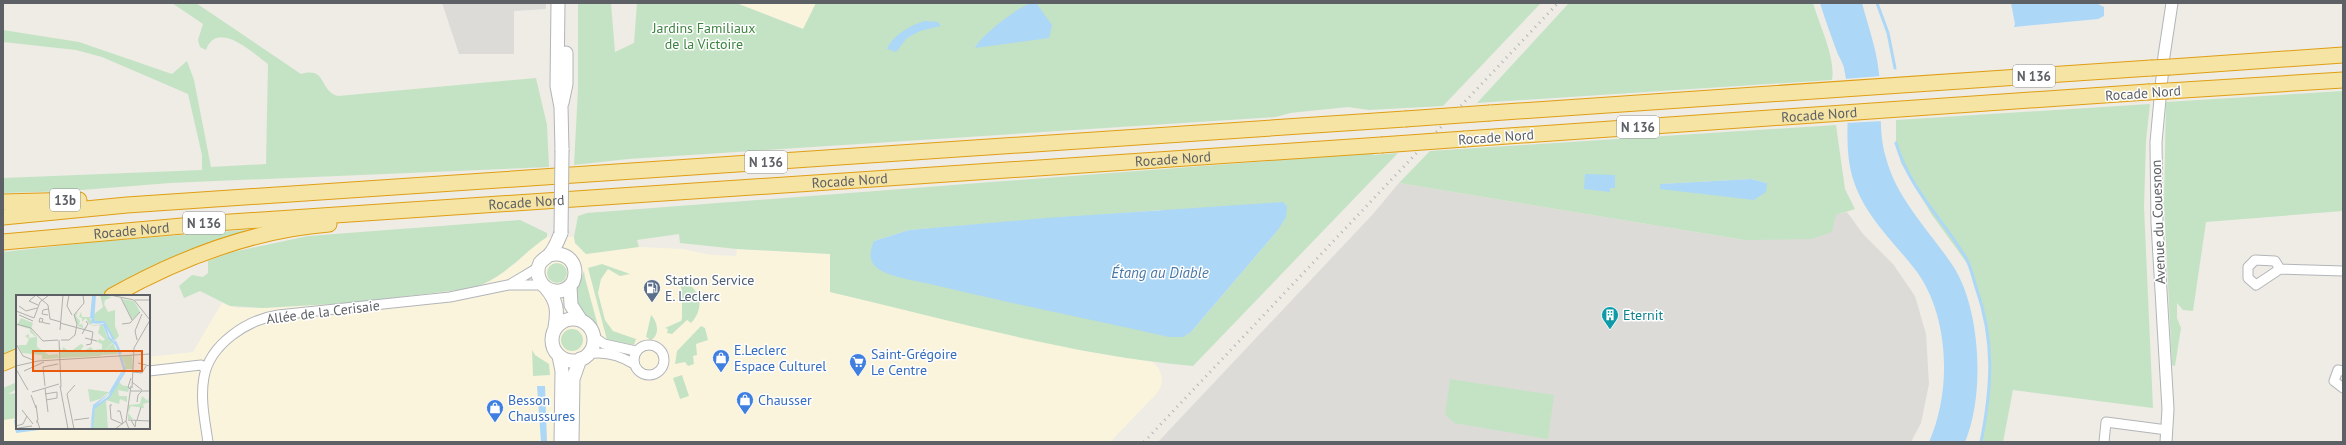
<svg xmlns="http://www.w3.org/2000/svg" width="2346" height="445" font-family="'PT Sans',sans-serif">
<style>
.commercial{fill:#fbf4dd}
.industrial{fill:#dddbd7}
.green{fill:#c4e3c4;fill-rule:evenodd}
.water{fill:#acd7f7}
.pier{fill:#eeece5}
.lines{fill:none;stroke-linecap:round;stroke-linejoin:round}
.stream{stroke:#acd7f7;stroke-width:3}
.minor-casing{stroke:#b2b5b9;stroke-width:11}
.tertiary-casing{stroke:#b2b5b9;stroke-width:13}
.secondary-casing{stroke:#b2b4b9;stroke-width:15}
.trunk-casing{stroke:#df9e14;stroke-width:17}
.minor{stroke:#fff;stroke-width:9}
.tertiary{stroke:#fff;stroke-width:11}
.secondary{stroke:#fff;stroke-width:13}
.trunk{stroke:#f6e4a4;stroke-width:15}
.rail{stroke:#b3b4b4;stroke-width:3;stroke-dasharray:1 5;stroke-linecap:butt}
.secondary-bridge-casing{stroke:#b2b4b9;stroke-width:15;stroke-linecap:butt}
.trunk-bridge-casing{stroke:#df9e14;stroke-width:17;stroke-linecap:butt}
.secondary-bridge{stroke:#fff;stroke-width:13}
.trunk-bridge{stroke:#f6e4a4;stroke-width:15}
.labels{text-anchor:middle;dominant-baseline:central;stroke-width:3;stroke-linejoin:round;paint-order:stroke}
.shield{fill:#fff;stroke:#8e9092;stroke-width:1}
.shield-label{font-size:13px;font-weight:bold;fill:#5d6064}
.park-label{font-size:14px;fill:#3d8340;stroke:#fff}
.street-label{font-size:14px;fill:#5d6064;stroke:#fff}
.service-label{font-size:14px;fill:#4e5e75;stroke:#fff;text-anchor:start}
.culture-label{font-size:14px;fill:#0d838f;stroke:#fff;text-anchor:start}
.shop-label{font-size:14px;fill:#366cbe;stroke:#fff;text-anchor:start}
.water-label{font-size:15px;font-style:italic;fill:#4a78a8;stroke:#fff}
.inset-river{fill:none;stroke:#acd7f7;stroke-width:2}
.inset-road{fill:none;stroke:#b0b0ad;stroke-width:1}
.view{fill:#e8590c;fill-opacity:0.15;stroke:#e8590c;stroke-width:2}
.inset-edge{fill:none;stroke:#5d6064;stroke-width:2}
</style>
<rect width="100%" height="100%" fill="#eeece5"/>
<path class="commercial" d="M736,3H816L804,29Z
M547,237H574L575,243L586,254L639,247L682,249L712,255L736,256L737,249L830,254V292L1076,349L1153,362L1159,369L1162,378L1161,386L1157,393L1110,442H3V420L17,418V428H149V357L193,352L222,303L237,308H263L349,303L515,264L530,249Z"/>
<path class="industrial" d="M442,3H546V9L514,11V54H459Z
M1399,183L1744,240L1847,212L1863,234L1893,264L1915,296L1926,334L1929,384L1921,423L1911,442H1158L1373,214Z"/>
<path class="green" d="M172,3H196L301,74C327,66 319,91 338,96L536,78L547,125L549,167L170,183L69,191L3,193V178L202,170V155L188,94L102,57L76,50L3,42V30L79,42L172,74L187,61L194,80L211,167L266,164L268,64C253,53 217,19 206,50L200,47L198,40L203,24Z
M578,3H611L615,52L634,43L637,3H736L803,29L816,3H1541L1443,106L1369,110L1348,107L1290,113L1276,117L628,159L574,165L578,89Z
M1569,3H1813C1819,24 1836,58 1832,80L1477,103Z
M2343,91V211L2206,222L2193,311L2183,310L2177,303V318L2181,328L2175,366L2172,365L2164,203L2166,102Z
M2150,104L2146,141L2144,207L2153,408L2013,390L2003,442H1982L1988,405L1991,365L1986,320L1969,266L1932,215L1901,163L1896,143V120Z
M1836,125L1845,189L1855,209L1836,215L1832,232L1812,239L1744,240L1399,183L1430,151ZM1751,179L1767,183L1660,189L1661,184Z
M1373,153V155L1398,153L1193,366C1070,355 950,320 830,292V254L737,249L680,243L679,234L637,240L639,247L586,254L575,243L574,237L578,216L587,213ZM1161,210L1278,230L1191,332L1028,305L890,274L874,241L909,230Z
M520,220L547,233V237C519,256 501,282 467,289L349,303L263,308L230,306L200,291L184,298L179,286L192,275L203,277L208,273V261L228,253L308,236Z
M245,230L247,234L125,283L103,296H17V349L3,355V252L94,242Z
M547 273a10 10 0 1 1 20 0a10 10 0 1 1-20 0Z
M602,264L630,274L620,276L608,269L601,279L598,293L605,320L613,331L636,339L634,345L607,340L588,268Z
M584,271L585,278L601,337L592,322L582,314L574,295Z
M678,279C699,285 707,306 691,323L687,320L672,334L667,333L668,329L665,328L681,321L682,318V291Z
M651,315C658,322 660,335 651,340L646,337Z
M701,326L705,328L708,340L696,344L697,355L693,356L694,364L688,366L685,362L675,364L677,351Z
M561 340a11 11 0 1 1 22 0a11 11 0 1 1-22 0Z
M532,350L535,355L549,364L550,375L533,376Z
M682,375L689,396L680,399L673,378Z
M1450,379L1554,395L1548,439L1454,423L1445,414Z
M17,382V389L8,394L17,393V418L3,420V388Z"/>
<path class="water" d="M1820,3H1862C1868,26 1877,50 1879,74C1882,101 1878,132 1886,158C1897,200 1930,231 1953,266C1981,309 1985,395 1965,442H1929C1952,391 1950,314 1914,268C1892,240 1866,217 1854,182C1841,144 1853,107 1844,68C1843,63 1839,57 1837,52C1831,36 1825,19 1820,3Z
M2011,3H2096L2104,7V16L2098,19L2014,27L2015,24Z
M1029,4H1037L1052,25L1049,38L975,48C979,37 1018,7 1029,4Z
M925,21L938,22L941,26L920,31L907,38L896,52L887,49C893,35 911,25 925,21Z
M1585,174L1615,175V188H1610V192L1584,189Z
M1751,179L1767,183L1766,192L1754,200L1660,189V184Z
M1283,202L1287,206L1286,217L1278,230L1191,332L1183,337H1169C1091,319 1012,304 934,285C919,281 886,277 876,267C868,260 870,249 874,241L909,230L1046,218Z
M537,386H545L547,442H541Z
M14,420H17V428L39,430L16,433Z"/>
<path class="pier" d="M1881,76L1884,121L1845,123L1844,79Z"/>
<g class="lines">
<path class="stream" d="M1877,3L1888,33L1895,68
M1896,143C1910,190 1942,218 1966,258C1971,267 1973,278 1976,287C1995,341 1992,387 1981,442"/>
<defs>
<path id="minor" d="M2255,260L2275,261L2280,269L2256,285L2248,278V267Z
M2280,269L2343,271
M509,285L539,267
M594,337L604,344L636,351
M634 360a15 15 0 1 1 30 0a15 15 0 1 1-30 0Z
M588,354C604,351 621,356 634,364
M149,371L201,365L206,369
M2343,371L2338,370L2334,381L2343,388
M208,442C205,421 200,399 204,377C210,344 247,320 278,315L450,297L508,285H542
M2104,442L2106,422L2167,430"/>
<path id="tertiary" d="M2166,442L2168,409L2157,223L2156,142L2164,56L2172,3"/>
<path id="secondary" d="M558,3L557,86L561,107L562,150
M562,103L566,84V53
M549,255C567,250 580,264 573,282C569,288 563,292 555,291C542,290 534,275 540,263C543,259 546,258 549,255C555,249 558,240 561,233
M570,286L571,305L580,319
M546,288C557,301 558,310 555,327
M552 340a21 21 0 1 1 42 0a21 21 0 1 1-42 0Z
M559,356L562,371L561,442
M572,442L573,379L580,359"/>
<g id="trunk">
<path d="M2171,67L2343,55"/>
<path d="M2168,91L2343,80"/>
<path d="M1490,113L2151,68"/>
<path id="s1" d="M1465,139L2148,92"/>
<path d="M3,202L79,200"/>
<path d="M3,217L127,205L1405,119"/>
<path id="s2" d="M3,242L216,223L1381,145"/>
<path d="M112,296C178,259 252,230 329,224"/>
<path d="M3,363L17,357"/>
</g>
</defs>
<use href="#minor" class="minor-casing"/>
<use href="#tertiary" class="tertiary-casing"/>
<use href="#secondary" class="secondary-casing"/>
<use href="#trunk" class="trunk-casing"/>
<use href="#minor" class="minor"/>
<use href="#tertiary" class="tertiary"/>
<use href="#secondary" class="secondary"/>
<use href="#trunk" class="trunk"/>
<path class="rail" d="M1144,442L1558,3"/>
<defs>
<path id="secondary-bridge" d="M561,233L562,150"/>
<path id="trunk-bridge" d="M2151,68L2171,67
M2148,92L2168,91
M1405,119L1490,113
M1381,145L1465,139"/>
</defs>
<use href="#secondary-bridge" class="secondary-bridge-casing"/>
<use href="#trunk-bridge" class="trunk-bridge-casing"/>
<use href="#secondary-bridge" class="secondary-bridge"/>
<use href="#trunk-bridge" class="trunk-bridge"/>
</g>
<defs>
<symbol id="fuel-pin" viewBox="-11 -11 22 30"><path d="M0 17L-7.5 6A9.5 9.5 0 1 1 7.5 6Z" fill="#5c6f8a" stroke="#fff"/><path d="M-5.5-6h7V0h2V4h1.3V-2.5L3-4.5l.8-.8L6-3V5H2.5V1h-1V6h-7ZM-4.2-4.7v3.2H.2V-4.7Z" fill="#fff"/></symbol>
<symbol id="building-pin" viewBox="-11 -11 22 30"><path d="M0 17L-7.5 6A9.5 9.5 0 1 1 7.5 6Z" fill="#0f9aa8" stroke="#fff"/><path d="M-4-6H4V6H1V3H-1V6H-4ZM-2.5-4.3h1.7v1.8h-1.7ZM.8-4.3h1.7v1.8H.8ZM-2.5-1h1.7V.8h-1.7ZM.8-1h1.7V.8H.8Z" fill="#fff"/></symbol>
<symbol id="shop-pin" viewBox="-11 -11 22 30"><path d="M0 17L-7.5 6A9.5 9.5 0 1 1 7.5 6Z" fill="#3f7fe0" stroke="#fff"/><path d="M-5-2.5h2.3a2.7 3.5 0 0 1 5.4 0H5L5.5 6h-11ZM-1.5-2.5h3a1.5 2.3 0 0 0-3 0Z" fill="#fff"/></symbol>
<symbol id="supermarket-pin" viewBox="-11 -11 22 30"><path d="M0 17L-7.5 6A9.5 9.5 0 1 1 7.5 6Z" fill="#3f7fe0" stroke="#fff"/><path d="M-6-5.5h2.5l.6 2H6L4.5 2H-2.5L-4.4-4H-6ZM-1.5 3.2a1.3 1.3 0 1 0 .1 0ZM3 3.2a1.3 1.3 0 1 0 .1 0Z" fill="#fff"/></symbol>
</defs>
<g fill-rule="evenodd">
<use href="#fuel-pin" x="642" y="278" width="20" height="27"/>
<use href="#building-pin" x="1600" y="305" width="20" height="27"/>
<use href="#shop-pin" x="711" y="348" width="20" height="27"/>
<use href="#supermarket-pin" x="848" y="352" width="20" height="27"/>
<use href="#shop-pin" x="735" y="390" width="20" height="27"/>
<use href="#shop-pin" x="485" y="398" width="20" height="27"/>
</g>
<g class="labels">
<g class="shield">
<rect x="2013" y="65" width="42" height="22" rx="3"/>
<rect x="1617" y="116" width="42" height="22" rx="3"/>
<rect x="745" y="151" width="42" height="22" rx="3"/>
<rect x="50" y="189" width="30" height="22" rx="3"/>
<rect x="183" y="212" width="42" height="22" rx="3"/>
</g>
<g class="shield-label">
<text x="2034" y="76">N 136</text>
<text x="1638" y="127">N 136</text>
<text x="766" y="162">N 136</text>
<text x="65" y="200">13b</text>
<text x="204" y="223">N 136</text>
</g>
<g class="park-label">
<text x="704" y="28">Jardins Familiaux<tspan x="704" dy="16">de la Victoire</tspan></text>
</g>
<g class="street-label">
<text transform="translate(2143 93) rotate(-4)">Rocade Nord</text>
<text stroke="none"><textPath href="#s1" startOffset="355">Rocade Nord</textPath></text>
<text transform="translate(1496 137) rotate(-4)">Rocade Nord</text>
<text stroke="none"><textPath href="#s2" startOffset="1173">Rocade Nord</textPath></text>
<text stroke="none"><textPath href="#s2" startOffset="849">Rocade Nord</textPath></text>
<text stroke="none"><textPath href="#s2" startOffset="525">Rocade Nord</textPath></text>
<text transform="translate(2158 222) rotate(-92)">Avenue du Couesnon</text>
<text stroke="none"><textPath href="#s2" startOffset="129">Rocade Nord</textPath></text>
<text transform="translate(323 312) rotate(-7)">Allée de la Cerisaie</text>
</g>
<g class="service-label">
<text x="665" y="280">Station Service<tspan x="665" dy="16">E. Leclerc</tspan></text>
</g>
<g class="culture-label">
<text x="1623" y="315">Eternit</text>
</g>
<g class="shop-label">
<text x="734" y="350">E.Leclerc<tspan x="734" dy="16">Espace Culturel</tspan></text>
<text x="871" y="354">Saint-Grégoire<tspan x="871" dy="16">Le Centre</tspan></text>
<text x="508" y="400">Besson<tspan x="508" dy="16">Chaussures</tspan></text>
<text x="758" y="400">Chausser</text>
</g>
<g class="water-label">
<text x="1160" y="272">Étang au Diable</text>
</g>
</g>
<g transform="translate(16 295)">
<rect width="134" height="134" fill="#eeece5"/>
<path d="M84,0L96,2L89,5L88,9L92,17L99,15V31L103,41L98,46L88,28L77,27V20L87,12ZM106,4L118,6L122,13L124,17L116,25ZM62,17L60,21L64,26L63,30L66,29V23L63,22L65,17L66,22H74L76,30H87L91,42L97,47L84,61L44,63V52L46,58L47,52L54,57L65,49L68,51L65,54L67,56L75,52L77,55L86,54V49L81,47L83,44L87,46L89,44L82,38L84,30L78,31L73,29L70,23L66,27L67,33L71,32L69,34L62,31L58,20ZM5,23L17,28L15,34L21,42V52L33,60L42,59L43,63L17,65L26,64V60L6,58L2,50H10L13,44L9,41L13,39V43L20,42L14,37V34L1,30ZM97,48L102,59L85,60ZM116,60L117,74H110L106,81L109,70L105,61ZM102,86L106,90L114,92L112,97L102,95L103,101H111V107L104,104L103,109L90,105L92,134H76L79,111L92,102ZM72,94L92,97H93L84,104L74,107ZM134,98V107L127,109L128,113L115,111L112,118L117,124H112V110L124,109L126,101L132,106Z" fill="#c4e3c4"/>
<path d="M75,0H79L77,28L89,29L93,41L101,50L109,73L96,96L78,112L74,134L77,110L92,99L107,74L100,51L92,43L87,30L75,28L78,1Z" fill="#acd7f7"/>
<path class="inset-river" d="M79,0L77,27H88L98,45M75,23L77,1M99,46L105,59M76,134L78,113L93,102L109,76L105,63"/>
<path class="inset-road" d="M20,0L32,10L34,24L45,27M20,0L13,6L22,10M53,0L51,11L56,20M94,0L118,5L134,25M105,3L116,25M119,5H134M3,11L10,16L21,13M0,16L18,23M3,20L17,26M32,20L26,19L27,15L32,14M58,20L68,8L67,0M18,23L24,7L33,0M26,27L27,24L24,23L23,27H26L29,28L34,29M44,28L77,37L75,49L70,50M0,29L15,33L27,46L42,45M106,29L114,28L124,17M44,35L47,0M66,39L72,29L70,26M69,43L81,46M43,45L45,92M45,45H53L59,40L61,29L58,20M121,45L119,36L126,19M0,49L7,61L17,65M122,68L134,71M0,71L22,66L134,59M0,74L12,95M8,76L28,67M117,77L126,78L130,71M116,87L126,95M29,91L27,72L42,69M44,91L52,134M29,93L32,117M116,93L118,53L134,25M114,94L112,92L115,83M115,96H134M16,97L43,89M29,99L41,97V103L30,105M15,100L20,113M121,107L122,100L126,96M20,110L22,125M96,110H94L95,124L107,129M6,115L17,129M101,116H104L107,128M58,125L73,123M112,125L134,126M115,125L119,132L120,125M121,125L125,112M21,128V125L24,134M0,131L7,129L11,121M2,133L16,131M58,134L51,99L59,90M99,134L110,126M113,134L110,126L115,91"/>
<path class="view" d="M17,56H126V76H17Z"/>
<rect width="134" height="134" class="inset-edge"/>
</g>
<rect width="2346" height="445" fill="none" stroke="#5d6064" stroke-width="8"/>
</svg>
